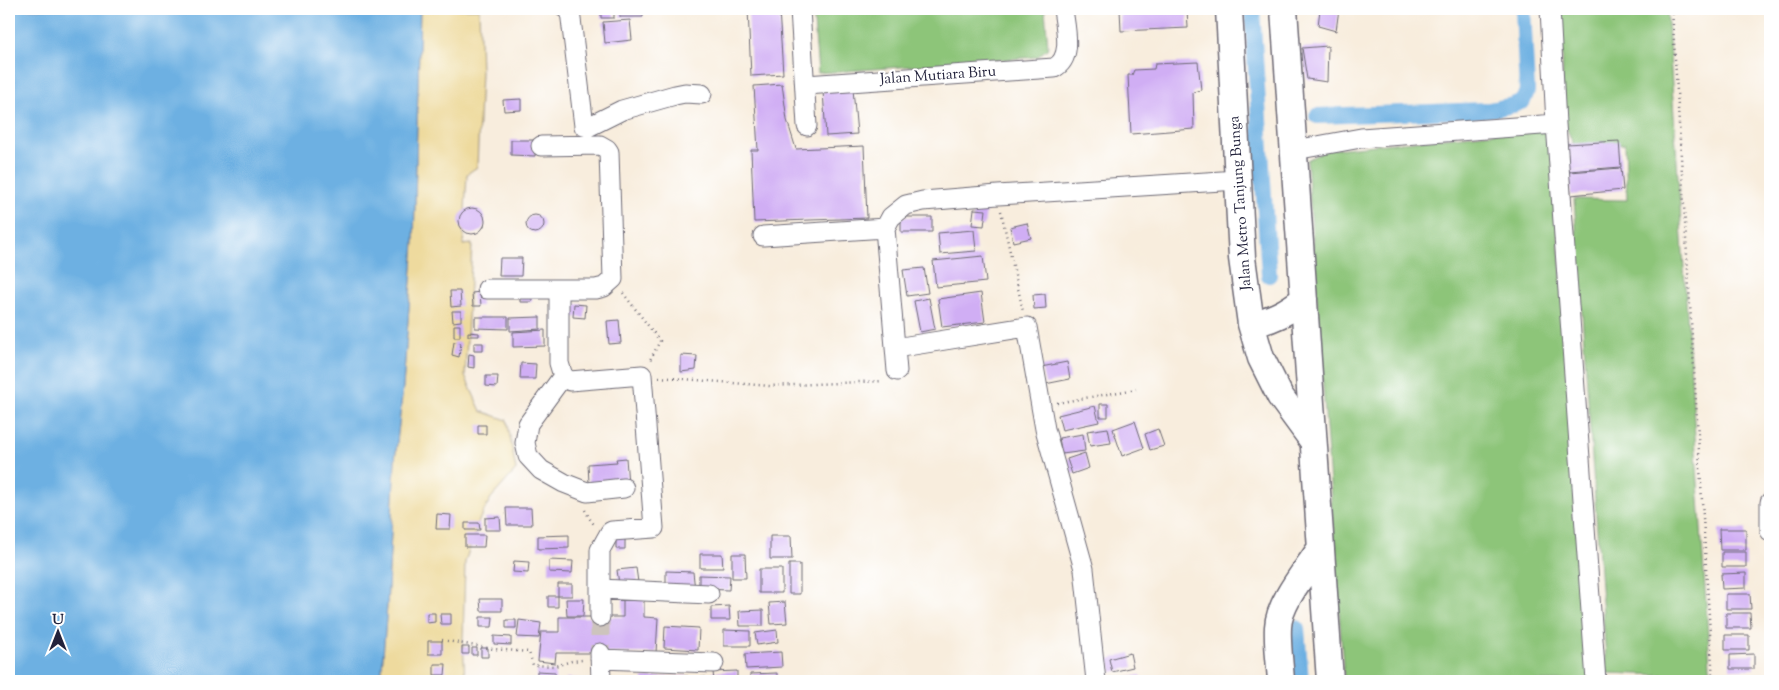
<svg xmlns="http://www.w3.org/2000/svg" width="1779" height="690" font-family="'Sorts Mill Goudy',serif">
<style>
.green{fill:#8dc579;stroke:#58745a}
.sand{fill:#eeda9e;stroke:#887e6c}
.water{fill:#6db0e2;stroke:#48698e}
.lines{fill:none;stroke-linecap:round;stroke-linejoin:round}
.canal{stroke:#6db0e2;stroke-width:16}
.building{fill:#d0aef4}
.minor-tunnel{stroke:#cdc4bd;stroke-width:19;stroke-dasharray:19 9;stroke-linecap:butt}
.minor-casing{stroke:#6d6974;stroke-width:21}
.secondary-casing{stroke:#6d6974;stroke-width:29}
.path{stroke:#6d6974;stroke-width:2.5;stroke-dasharray:1 4;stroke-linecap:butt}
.minor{stroke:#fff;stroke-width:19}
.secondary{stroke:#fff;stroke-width:26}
.labels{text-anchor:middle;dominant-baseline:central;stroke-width:4;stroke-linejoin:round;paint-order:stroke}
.street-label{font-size:15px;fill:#22223b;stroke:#fff}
</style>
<rect width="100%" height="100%" fill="#fff"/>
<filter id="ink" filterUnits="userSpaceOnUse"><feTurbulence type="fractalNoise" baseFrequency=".02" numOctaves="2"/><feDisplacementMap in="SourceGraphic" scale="10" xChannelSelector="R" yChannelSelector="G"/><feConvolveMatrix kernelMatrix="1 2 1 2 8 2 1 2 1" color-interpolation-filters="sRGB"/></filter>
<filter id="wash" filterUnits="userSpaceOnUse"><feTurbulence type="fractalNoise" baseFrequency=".0096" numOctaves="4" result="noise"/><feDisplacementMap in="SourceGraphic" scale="20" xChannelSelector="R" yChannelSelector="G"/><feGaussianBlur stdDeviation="1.12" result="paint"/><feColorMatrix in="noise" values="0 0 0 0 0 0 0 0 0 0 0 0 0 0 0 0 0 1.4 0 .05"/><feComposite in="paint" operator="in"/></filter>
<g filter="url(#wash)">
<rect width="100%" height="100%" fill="#f8eddd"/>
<path class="green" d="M813,9H1045L1048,48L1037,57L818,73Z
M1562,9H1667L1711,681H1663V675L1607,673L1574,199L1627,200L1625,144L1575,148L1563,120Z
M1550,127L1591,681H1344L1307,160L1326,150Z"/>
<path class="sand" d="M420,9H479L481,72L477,167L467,174L463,245L472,244L465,376L481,411L507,420L516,470L491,498L480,518L465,562L463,640L465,681H381L387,606L395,461L403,387L414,242Z"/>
<path class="water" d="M9,9H420L414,242L403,387L395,461L387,606L381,681H9Z"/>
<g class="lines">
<path class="canal" d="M1252,9L1269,275
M1317,116L1489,110L1513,105L1523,101L1527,91L1523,9
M1297,628L1301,681"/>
</g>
<g id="blocks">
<path class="building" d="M601,9H614V18H601Z
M620,9H643V17H620Z
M748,9H779L783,74L751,76Z
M1120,9H1187L1188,28L1121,31Z
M1320,9H1339L1336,31L1318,26Z
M630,20L632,40L605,43L603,22Z
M1328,46L1327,82L1307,79L1302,48Z
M1198,62L1201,90L1193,92L1194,129L1131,134L1128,75H1132L1134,70L1154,69L1155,64Z
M782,84L787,120L796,149L864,146L867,218L754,222L751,150H758L754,86Z
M853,89L857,134L826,136L823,91Z
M521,99V110L504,111L503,100Z
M511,140H536L535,156L511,155Z
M1619,141L1621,167L1569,171L1567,144Z
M1621,168L1623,190L1571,195L1569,172Z
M459 221a13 13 0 1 1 26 0a13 13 0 1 1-26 0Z
M974,209L986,210L984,226L972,225Z
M526 224a9 9 0 1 1 18 0a9 9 0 1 1-18 0Z
M901,217H932V232H901Z
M1027,223L1031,238L1013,242L1010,227Z
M974,230L976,251L940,254L938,233Z
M983,256L986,282L936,287L933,261Z
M500,258H522L521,276H499Z
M924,268L928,293L907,296L903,270Z
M520,290H532V302H520Z
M450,291H460L461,306L451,307Z
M480,292L481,306H473L472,293Z
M981,293L985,322L942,327L938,299Z
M1045,294L1046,308L1034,309L1033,295Z
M929,298L935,329L920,332L914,301Z
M574,304L586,305L585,318L573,317Z
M452,311H461V321L453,322Z
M475,317H508V329L475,328Z
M540,317V329L510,331V318Z
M619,320L621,343L609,344L607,321Z
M454,325H460V337H454Z
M545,330V346L513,347V332Z
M468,332L479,333V336H468Z
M454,342L461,343L459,357L452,355Z
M474,343H483V351H474Z
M469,354L474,355V368L468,367Z
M681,355L697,356L696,370L681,372Z
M1067,362L1070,379L1045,384L1041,367Z
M521,363L536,364L535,379H520Z
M486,376H498L497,387L486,386Z
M1100,404H1108V417H1100Z
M1095,406L1099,422L1062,430L1058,415Z
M1135,421L1144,448L1122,456L1113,429Z
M478,425H486V434H478Z
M1108,428L1111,443L1090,446L1087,431Z
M1158,429L1164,446L1150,450L1145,434Z
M1083,434L1085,451L1062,454L1059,438Z
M1085,453L1089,468L1072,474L1067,459Z
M626,458L628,484L589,483L588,464L617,462L616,459Z
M506,508H531L532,525H507Z
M437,514L451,515L450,529H436Z
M500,517L501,530H485V518Z
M465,523H479L480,530H465Z
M1719,529H1746V550H1720Z
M465,535H485L484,547H465Z
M569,535V548L538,549V536Z
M616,535H625V549H616Z
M770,536H791L792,559H770Z
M1722,552H1746V567H1722Z
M700,554H722L723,568H700Z
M732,554H745L746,578H732Z
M549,560L573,561L572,573L549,572Z
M514,561L529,562L528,573L513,572Z
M789,564H800V594H789Z
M636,568L638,582L619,584L617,570Z
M759,569H782V593H759Z
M666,571L693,572L695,590L666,589Z
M1746,573V588L1722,589L1721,574Z
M699,575L730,576L729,590L699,589Z
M558,584H572V596H558Z
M1726,594H1750L1751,609H1726Z
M548,596H558V607H548Z
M623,596H644V617L658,618L656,653H556L555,663L538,661L541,632H559V617H623Z
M480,599H502V611H481Z
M566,599H584L583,616H567Z
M785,602L787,623L771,624L769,603Z
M729,606L730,620H711V607Z
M763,610V626H740L739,611Z
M427,613H435V622L427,623Z
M1726,613H1750L1751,628H1726Z
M440,614H451V624H441Z
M480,617H493L492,627H480Z
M506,620H516V628H506Z
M519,620L541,623L539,638L517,637Z
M665,626L699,628L698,650L664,648Z
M724,630L750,631V646H724Z
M777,630L778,642L757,645L755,633Z
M1725,635H1749V650H1725Z
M494,636L511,637V645L494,644Z
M428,641H442V654H428Z
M462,647H469V654H462Z
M472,648H477V655H472Z
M481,648H488V657H481Z
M781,652L782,667L746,669L745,654Z
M1130,653L1133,667L1112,672L1109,659Z
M1754,654V669H1730V655Z
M434,664H446L445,675H434Z
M537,671L555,672V681L537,680Z
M737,671V681H714L713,672Z
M777,673V681H750V674Z
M1141,675L1142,681H1110V680Z
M688,676V681H643V678Z
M706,677V681H692V678Z
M1754,677V681H1730V678Z
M566,678L582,679V681H566Z"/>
</g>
</g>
<g filter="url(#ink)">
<use href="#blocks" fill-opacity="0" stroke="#6d6974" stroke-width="1"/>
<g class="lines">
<path class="minor-tunnel" d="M600,617V653"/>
<defs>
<path id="minor" d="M566,9L570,11L584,126L588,127L622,110L675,95L685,93L702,94
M800,9L807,126
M806,85L1054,68C1074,58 1065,27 1063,9
M1556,124L1596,681
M1295,150L1361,138L1556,124L1550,9
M763,236L885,228
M487,289H596L604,287L613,279L609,152L607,149L600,145L541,146
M559,289V363L563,376L570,381L642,375L654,528L612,531L610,532L600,550V617
M895,348L1027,327L1045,429L1084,569L1096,681
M897,371L885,228L891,217L906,205L923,201L998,195L1238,180
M563,376L528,424L525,443L528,456L541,470L564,483L587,492L624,488
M1770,502V531
M600,589L709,594
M600,653L601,681
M600,659L714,663"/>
<path id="secondary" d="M1229,9L1242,258L1251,324L1261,358L1280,396L1313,441
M1284,9L1330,681
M1251,324C1273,320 1287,312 1304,299
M1281,681C1280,664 1277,645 1278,627C1279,602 1307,570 1320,549"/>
</defs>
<use href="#minor" class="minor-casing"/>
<use href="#secondary" class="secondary-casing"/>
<path class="path" d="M1672,9L1713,681
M1001,211L1023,311
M623,293L660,341L650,360
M659,377L770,386L883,381
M1057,403L1136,389
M585,510L590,519L595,526
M442,640L493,649L529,652L533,665L555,666L572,661L583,660"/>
<use href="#minor" class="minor"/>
<use href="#secondary" class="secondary"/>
</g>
</g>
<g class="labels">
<g class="street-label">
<text transform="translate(938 76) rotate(-4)">Jalan Mutiara Biru</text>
<text transform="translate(1241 203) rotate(-94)">Jalan Metro Tanjung Bunga</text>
</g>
</g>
<rect width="1779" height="690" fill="none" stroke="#fff" stroke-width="30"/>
<g transform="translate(58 632)" stroke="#ffffff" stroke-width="4" paint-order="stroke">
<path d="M0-4L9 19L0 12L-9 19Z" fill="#22223b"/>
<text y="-8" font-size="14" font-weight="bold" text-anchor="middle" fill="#22223b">U</text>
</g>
</svg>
